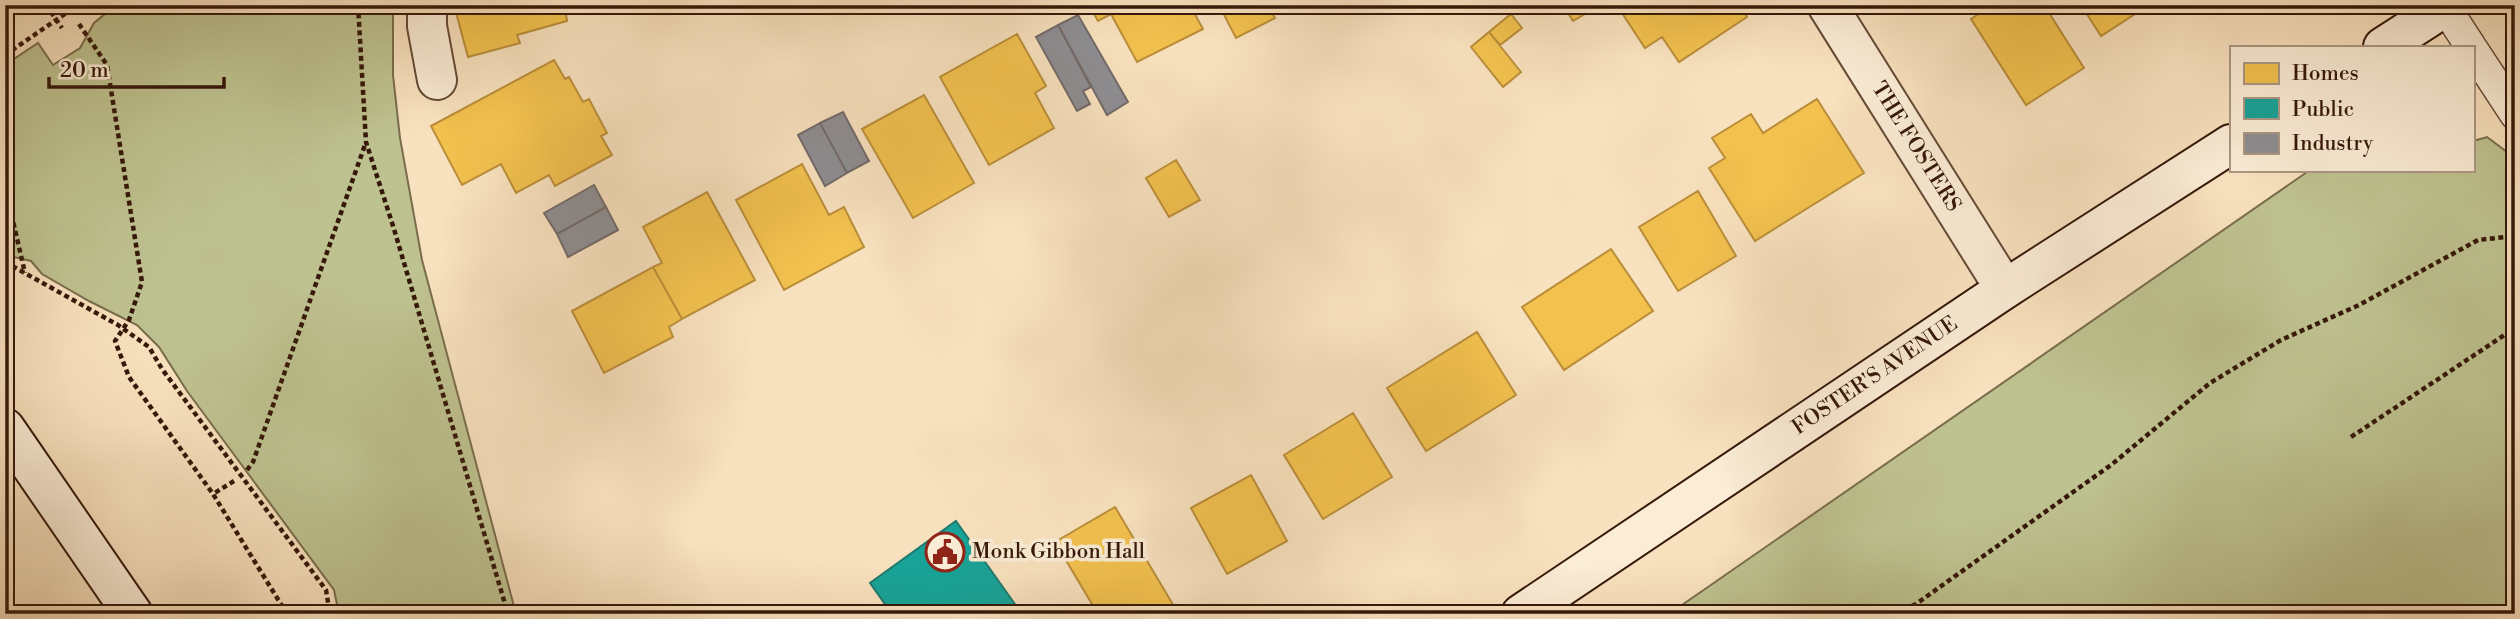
<svg xmlns="http://www.w3.org/2000/svg" width="2520" height="619" font-family="'Libre Bodoni',serif">
<style>
.green{fill:#bec290;stroke:#7a6d4c;stroke-width:2}
.homes{fill:#f2c14e;stroke:#ba8e39;stroke-width:2}
.public{fill:#17a398;stroke:#20796d;stroke-width:2}
.industry{fill:#8d8d92;stroke:#736a69;stroke-width:2}
.lines{fill:none;stroke-linecap:round;stroke-linejoin:round}
.lane-casing{stroke:#664a36;stroke-width:33}
.street-casing{stroke:#664a36;stroke-width:42}
.secondary-casing{stroke:#361809;stroke-width:42}
.path{stroke:#361809;stroke-width:4.5;stroke-dasharray:5 3.5;stroke-linecap:butt}
.lane{stroke:#faecd5;stroke-width:30}
.street{stroke:#faecd5;stroke-width:38}
.secondary{stroke:#faecd5;stroke-width:38}
.labels{text-anchor:middle;dominant-baseline:central;stroke-width:7;stroke-linejoin:round;paint-order:stroke}
.street-label{font-size:21px;fill:#361809;stroke:#faecd5}
.poi-label{font-size:21px;fill:#361809;stroke:#faecd5;text-anchor:start}
</style>
<rect width="100%" height="100%" fill="#f8e1be"/>
<filter id="stains"><feTurbulence type="fractalNoise" baseFrequency=".00286" numOctaves="4"/><feColorMatrix values="0 0 0 0 .2 0 0 0 0 .09 0 0 0 0 .02 0 0 0 .5 -.17"/></filter>
<radialGradient id="worn" r=".72"><stop offset=".6" stop-color="#630" stop-opacity="0"/><stop offset="1" stop-color="#630" stop-opacity=".3"/></radialGradient>
<path class="green" d="M116,5H393V75L400,138L422,260L516,614H339L334,590L187,391L159,347L137,325L89,301L42,274L31,261L5,255V65L38,43L53,65L80,48L94,23Z
M2487,137L2515,158V594L2510,614H1669L2310,170H2473V141Z"/>
<path class="homes" d="M454,5H585L586,9L566,14L567,21L517,35L520,43L468,57Z
M1089,5H1190L1203,29L1137,62L1111,14L1098,21Z
M1219,5H1268L1275,18L1236,38Z
M1563,5H1589L1592,10L1573,21Z
M1620,5H1740L1747,17L1679,62L1662,37L1645,48L1618,7Z
M1992,5H2044L2084,68L2026,105L1971,19Z
M2081,5H2149L2101,36Z
M1511,14L1522,28L1500,45L1489,32Z
M1489,32L1521,72L1503,87L1471,47Z
M1017,34L1046,86L1035,93L1054,128L989,165L940,77Z
M554,60L565,79L569,77L583,102L589,99L607,133L601,136L612,155L555,186L549,175L516,193L501,164L462,185L431,126Z
M924,95L974,183L913,218L862,129Z
M1817,99L1864,173L1755,241L1709,168L1725,158L1712,138L1751,114L1763,133Z
M1176,160L1200,200L1169,217L1146,178Z
M802,164L829,215L844,207L864,247L784,290L736,200Z
M1698,191L1736,256L1678,291L1639,227Z
M707,192L755,280L682,319L653,267L662,263L643,227Z
M1611,249L1653,311L1564,370L1522,307Z
M653,267L682,319L669,327L673,337L604,373L572,311Z
M1477,332L1516,395L1426,451L1387,388Z
M1353,413L1392,477L1323,519L1284,455Z
M1251,475L1287,541L1227,574L1191,508Z
M1115,507L1178,613V614H1098L1055,542Z"/>
<path class="public" d="M956,521L1022,614H892L870,583Z"/>
<path class="industry" d="M1078,15L1128,102L1107,115L1058,25Z
M1058,25L1091,87L1083,91L1090,104L1077,111L1036,37Z
M843,112L869,161L847,173L820,123Z
M820,123L847,173L825,186L798,135Z
M594,185L606,207L557,234L544,213Z
M606,207L618,230L568,257L557,234Z"/>
<g class="lines">
<defs>
<path id="lane" d="M2445,7L2471,47
M2473,50L2515,114"/>
<path id="street" d="M427,5V26L437,80
M1827,5L2005,289"/>
<path id="secondary" d="M2383,47L2448,5
M5,428L133,614
M1521,614L2005,289L2231,144"/>
</defs>
<use href="#lane" class="lane-casing"/>
<use href="#street" class="street-casing"/>
<use href="#secondary" class="secondary-casing"/>
<path class="path" d="M46,5L62,28
M358,5L366,142L394,229L508,614
M79,24L107,65L142,282L129,320L115,341L129,377L213,494
M5,55L78,5
M5,199L10,208L25,273
M5,262L118,325L149,347L162,369L326,590L330,614
M2351,437L2515,328
M247,470L253,462L366,142
M234,481L213,494L287,614
M1897,614L1916,604L2111,465L2210,383L2281,340L2359,305L2478,240L2515,236"/>
<use href="#lane" class="lane"/>
<use href="#street" class="street"/>
<use href="#secondary" class="secondary"/>
</g>
<defs>
<symbol id="civic-ring" viewBox="-11 -11 22 22"><circle r="9.5" fill="#faecd5" stroke="#8f2418" stroke-width="1.5"/><path d="M-.6-6.5H3V-4.5H.6V-3L4-1V1h2V6H-6V1h2V-1L-.6-3ZM-1.2 2.5V6h2.4V2.5Z" fill="#8f2418"/></symbol>
</defs>
<g fill-rule="evenodd">
<use href="#civic-ring" x="923" y="530" width="44" height="44"/>
</g>
<g class="labels">
<g class="street-label">
<text transform="translate(1916 147) rotate(58)">THE FOSTERS</text>
<text transform="translate(1875 376) rotate(-34)">FOSTER'S AVENUE</text>
</g>
<g class="poi-label">
<text x="972" y="552">Monk Gibbon Hall</text>
</g>
</g>
<rect width="2520" height="619" fill="none" stroke="#f8e1be" stroke-width="28"/>
<rect x="7" y="7" width="2506" height="605" fill="none" stroke="#361809" stroke-width="3.5"/>
<rect x="14" y="14" width="2492" height="591" fill="none" stroke="#361809" stroke-width="2"/>
<rect x="2230" y="46" width="245" height="126" fill="#faecd5" stroke="#ac9783" stroke-width="2"/>
<rect x="2244" y="63" width="35" height="21" fill="#f2c14e" stroke="#ac9783" stroke-width="2"/>
<text x="2292" y="80" font-size="21" fill="#361809">Homes</text>
<rect x="2244" y="98" width="35" height="21" fill="#17a398" stroke="#ac9783" stroke-width="2"/>
<text x="2292" y="116" font-size="21" fill="#361809">Public</text>
<rect x="2244" y="133" width="35" height="21" fill="#8d8d92" stroke="#ac9783" stroke-width="2"/>
<text x="2292" y="150" font-size="21" fill="#361809">Industry</text>
<path d="M49 77v10h175v-10" fill="none" stroke="#361809" stroke-width="3.5"/>
<text x="60" y="77" font-size="21" fill="#361809" stroke="#faecd5" stroke-width="5" paint-order="stroke">20 m</text>
<rect width="100%" height="100%" filter="url(#stains)"/>
<rect width="100%" height="100%" fill="url(#worn)"/>
</svg>
